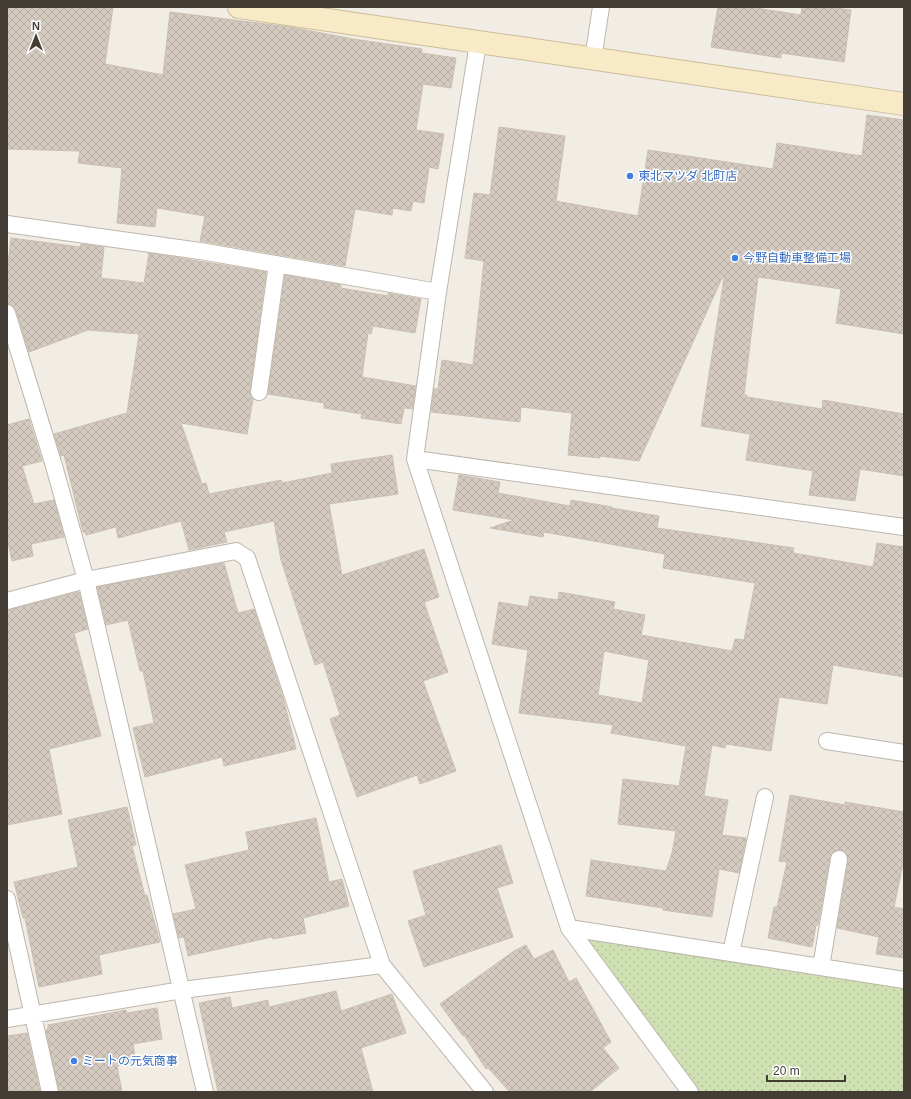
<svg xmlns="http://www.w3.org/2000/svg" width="911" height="1099" font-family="Helvetica,'Noto Sans JP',sans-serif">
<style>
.park{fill:url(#park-dots)}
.building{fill:url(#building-cross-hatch);stroke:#cbbfb0;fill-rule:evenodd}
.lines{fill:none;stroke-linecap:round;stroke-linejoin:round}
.lane-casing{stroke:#beb6ac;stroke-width:18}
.secondary-casing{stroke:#ccbc99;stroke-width:24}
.lane{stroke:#fff;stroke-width:16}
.secondary{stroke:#f9eac7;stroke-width:22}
.shop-dot{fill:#3f7fe0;stroke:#fff;stroke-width:1.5}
.labels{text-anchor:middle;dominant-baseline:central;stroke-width:3;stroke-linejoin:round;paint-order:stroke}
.shop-label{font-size:12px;fill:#366cbe;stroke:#fff;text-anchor:start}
</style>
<defs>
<pattern id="park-dots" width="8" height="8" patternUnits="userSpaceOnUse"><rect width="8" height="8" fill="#cfe1b2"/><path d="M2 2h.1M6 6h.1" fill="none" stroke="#b3c29a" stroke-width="1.8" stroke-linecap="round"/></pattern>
<pattern id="building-cross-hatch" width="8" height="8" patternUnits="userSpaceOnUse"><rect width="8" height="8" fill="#d4cabf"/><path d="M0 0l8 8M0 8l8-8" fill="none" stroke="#b7aea5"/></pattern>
</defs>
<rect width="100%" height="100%" fill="#f1ede5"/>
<path class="park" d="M569,928L904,980V1092H690Z"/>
<path class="building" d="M7,7H113L105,64L163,75L170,12L290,27L353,39L422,49L421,53L456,58L451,88L423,84L416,130L444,134L438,169L429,167L424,203L413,201L411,211L393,208L392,215L355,209L345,266L200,241L205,216L157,208L155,227L117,223L122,168L78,163L80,151L7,149Z
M718,7H750L801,15L802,7H828L851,10L844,62L781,53V58L711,47Z
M867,115L904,120V334L836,323L841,289L758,277L744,395H747V397L822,409L823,400L904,414V476L860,469L855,501L809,495L813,471L746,460L750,434L701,426L724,278H722L639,461L600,456V458L568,455L572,413L521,407L520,422L431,412L434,389H438L442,360L473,365L484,261L465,258L474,193L490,195L499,127L565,136L556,201L638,216L648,150L773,169L777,143L862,156Z
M11,238L80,247L81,244L104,247L101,278L144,283L149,253L266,272L250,391L253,399L247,434L181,423L202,484L206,483L209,494L281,480L282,483L332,473L331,464L392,455L398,494L329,504L342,575L424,549L439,597L424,602L448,672L423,681L456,771L420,784L417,775L357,797L330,719L340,715L323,662L315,665L281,560L274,521L224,532L227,542L189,550L181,521L118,538L116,527L86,535L85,532H83L64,455L61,456L54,434L127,413L139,334L88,330L29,352L16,310L13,306L7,304V272Z
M285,275L341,285V288L388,296V293L421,299L415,333L373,326L371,334L368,333L362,377L416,386L412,409L404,408L401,424L361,418L362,414L324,408V403L268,394Z
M29,419L42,461L22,466L34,504L54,500L64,537L31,544L33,556L12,561L7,538V425Z
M459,475L500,482L498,493L570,506L571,500L612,507V508L659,516L657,528L794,548L793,553L873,567L877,543L904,547V677L833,665L827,704L779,697L771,751L726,744L725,748L712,745L704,796L728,800L722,835L746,838L739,873L719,869L712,917L663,910V908L586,896L591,860L666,871L672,853L676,831L618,824L623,779L679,786L686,746L611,733L613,725L519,713L528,650L492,644L499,602L528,607L530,596L558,600L559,592L615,602L613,609L645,615L641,635L732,651L735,639L744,640L755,583L663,568L665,554L544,532L543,537L490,528L514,520L453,510ZM604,651L649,660L642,703L598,695Z
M224,563L238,613L254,609L284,701L296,749L224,766L222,757L145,777L133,728L154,723L143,671H140L128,620L106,625L97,587Z
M79,592L88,629L74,633L101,736L49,749L62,814L7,825V610Z
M790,795L845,805V802L904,812V859L894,907L904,909V958L876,954L879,937L837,928L848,861L845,852L840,850L832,853L830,857L818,925H816L812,947L768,938L774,907H777L787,862L779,861Z
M127,807L136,845L132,846L145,896L147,895L160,942L99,955L102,974L39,987L25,918H23L14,882L78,867L68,820Z
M316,818L329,882L342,879L349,906L303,918L306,933L273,939L272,937L188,956L184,937L179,938L173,914L196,909L185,865L249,850L246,832Z
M501,845L513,883L497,888L513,937L424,967L408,921L426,915L413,871Z
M526,945L534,959L553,950L569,982L576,978L611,1042L603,1048L619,1068L590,1092H510L488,1068L486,1069L464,1035L463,1036L440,1004L514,951Z
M336,991L341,1011L392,994L406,1033L361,1048L373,1092H218L199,1003L230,997L232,1008L268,1000L269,1007Z
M157,1008L162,1039L133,1044L136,1062L117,1066L122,1092H59L46,1030L48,1029V1025L126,1010L127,1013Z
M27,1033L40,1092H7V1036Z"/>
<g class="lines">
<defs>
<path id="lane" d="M478,43L438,292L415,459L569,928L690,1092
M593,59L601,7
M7,224L200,251L438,292
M7,313L54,466L86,580L205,1092
M259,392L277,264
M415,459L904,527
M7,601L86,580L236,551L247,558L382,965L485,1092
M827,741L904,753
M7,899L50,1092
M569,928L904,980
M731,953L765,797
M821,967L839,859
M7,1019L182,990L382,965"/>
<path id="secondary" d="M239,7L904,104"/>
</defs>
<use href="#lane" class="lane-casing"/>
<use href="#secondary" class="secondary-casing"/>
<use href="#lane" class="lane"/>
<use href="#secondary" class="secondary"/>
</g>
<g class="shop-dot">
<circle cx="630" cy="176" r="4"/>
<circle cx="735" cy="258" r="4"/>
<circle cx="74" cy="1061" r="4"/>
</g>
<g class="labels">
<g class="shop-label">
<text x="638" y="176">東北マツダ 北町店</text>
<text x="743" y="258">今野自動車整備工場</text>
<text x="82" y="1061">ミートの元気商事</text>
</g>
</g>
<rect width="911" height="1099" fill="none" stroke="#433d35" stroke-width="16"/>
<g transform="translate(36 36)" stroke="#ffffff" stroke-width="3" paint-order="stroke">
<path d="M0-3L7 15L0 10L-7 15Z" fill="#433d35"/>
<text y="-6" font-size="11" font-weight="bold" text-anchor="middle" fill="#433d35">N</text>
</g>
<path d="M767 1075v6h78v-6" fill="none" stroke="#433d35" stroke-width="2"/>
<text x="773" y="1075" font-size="12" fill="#433d35" stroke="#ffffff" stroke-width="3" paint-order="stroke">20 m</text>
</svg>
